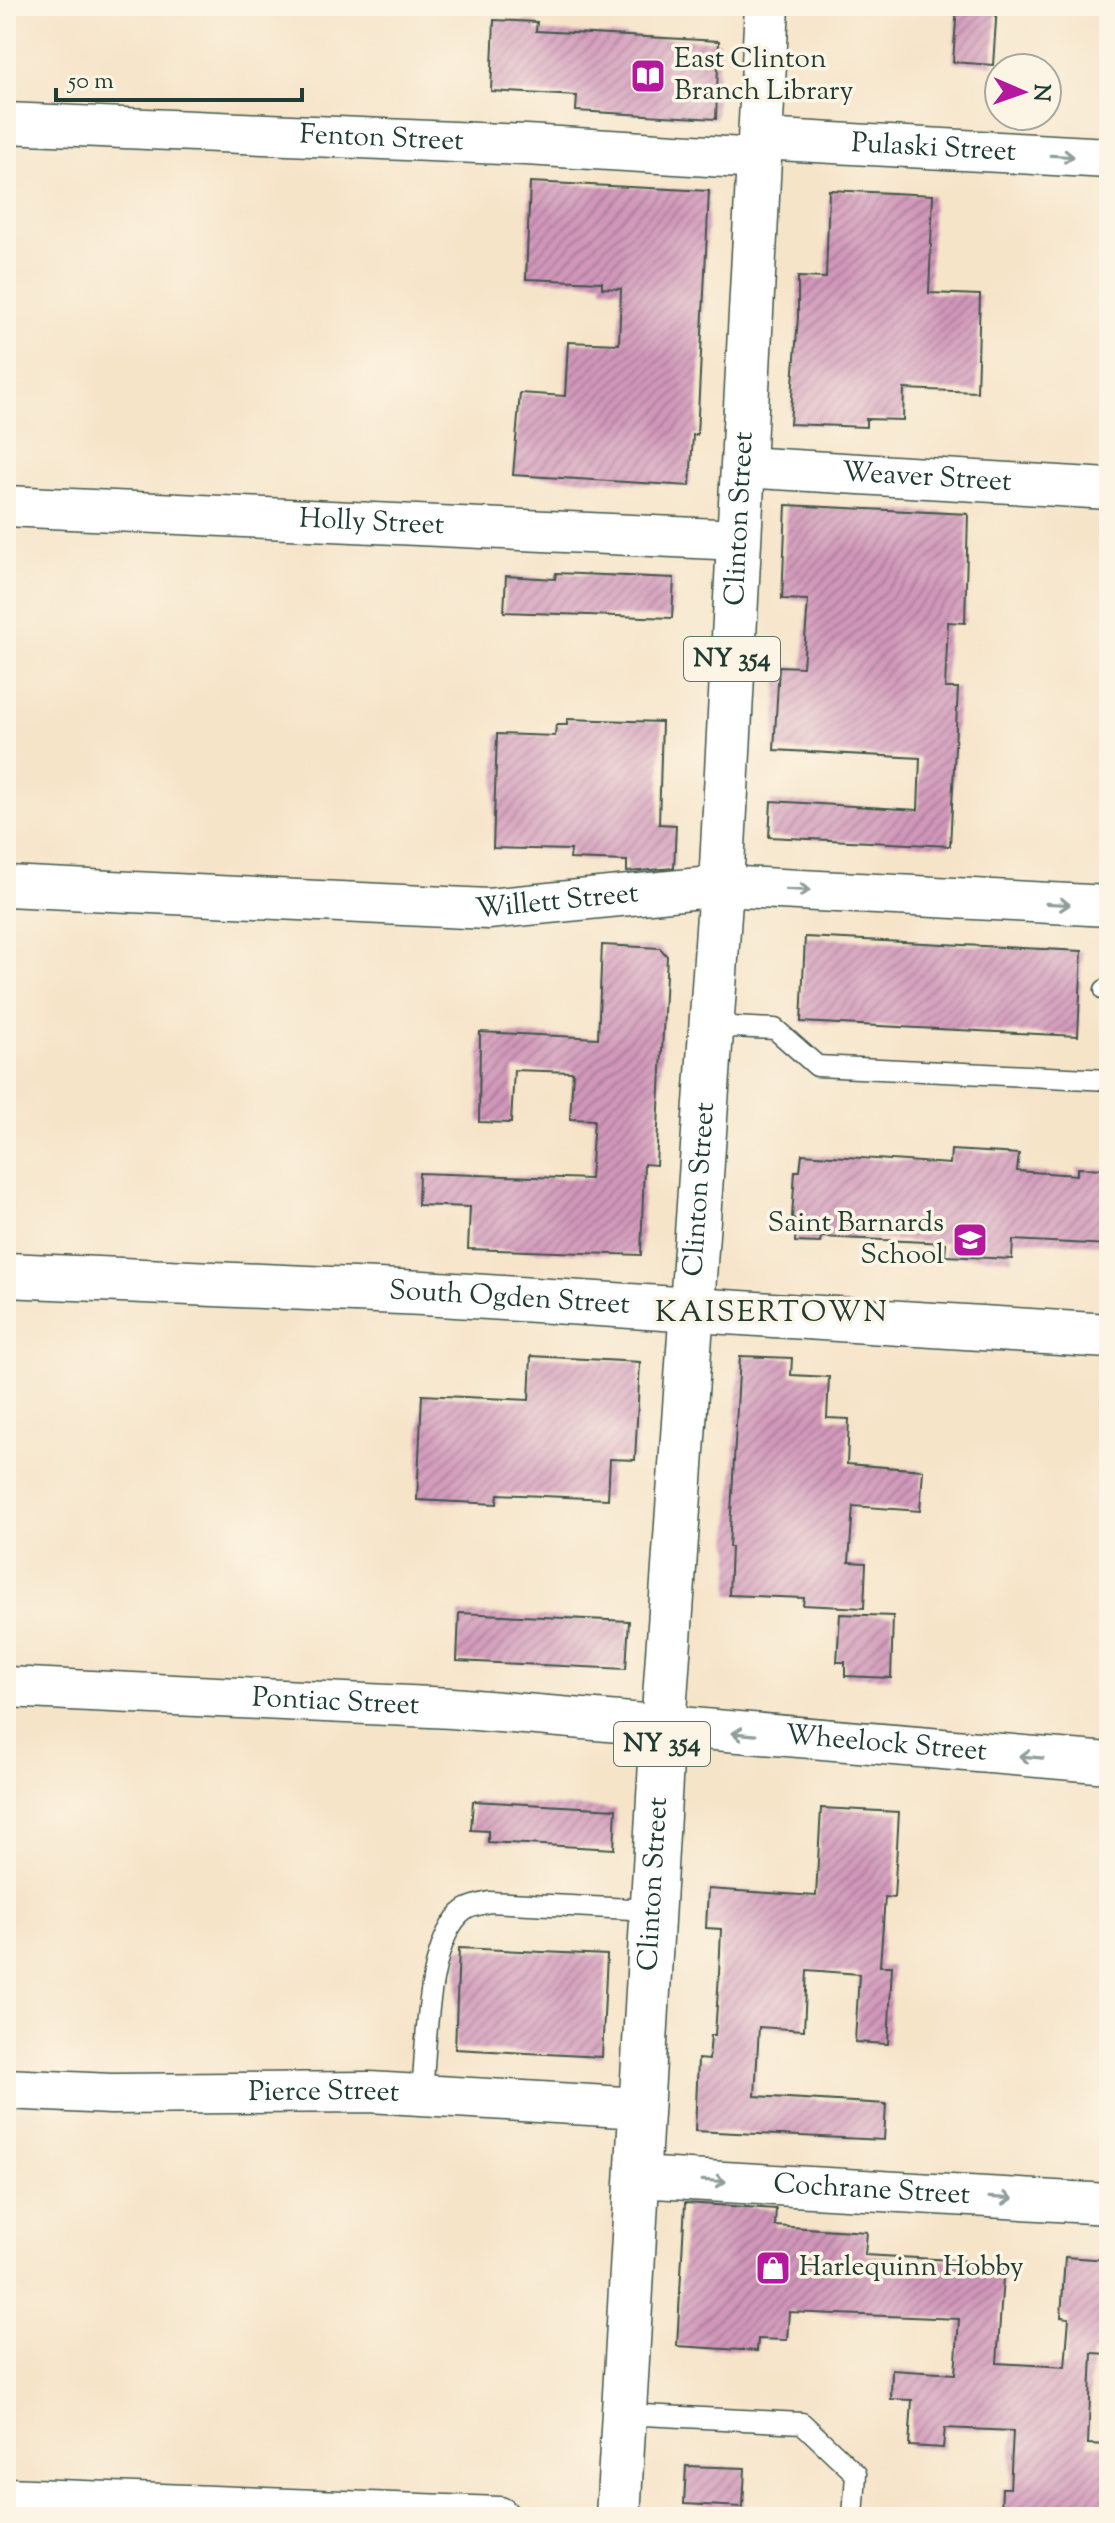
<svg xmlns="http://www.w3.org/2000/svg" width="1115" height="2523" font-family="'Sorts Mill Goudy',serif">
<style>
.building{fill:url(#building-hatch)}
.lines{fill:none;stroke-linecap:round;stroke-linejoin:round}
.lane-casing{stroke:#3f564a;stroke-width:23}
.street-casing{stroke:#3f564a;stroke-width:43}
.secondary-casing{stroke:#3f564a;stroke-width:47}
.primary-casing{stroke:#3f564a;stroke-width:47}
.lane{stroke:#fff;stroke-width:20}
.street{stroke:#fff;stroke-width:40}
.secondary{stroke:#fff;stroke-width:44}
.primary{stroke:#fff;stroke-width:44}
.oneway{stroke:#8f9e9a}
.labels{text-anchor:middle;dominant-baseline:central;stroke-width:7;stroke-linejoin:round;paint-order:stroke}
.shield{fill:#fcf5e5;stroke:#617469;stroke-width:2}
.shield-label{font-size:26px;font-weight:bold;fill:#1f3d34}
.poi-label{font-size:28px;fill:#1f3d34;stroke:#fcf5e5;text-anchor:start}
.street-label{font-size:28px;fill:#1f3d34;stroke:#fcf5e5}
.neighbourhood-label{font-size:30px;letter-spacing:2px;fill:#1f3d34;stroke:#fcf5e5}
</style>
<defs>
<pattern id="building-hatch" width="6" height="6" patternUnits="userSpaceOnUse" patternTransform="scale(2)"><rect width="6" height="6" fill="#d197ba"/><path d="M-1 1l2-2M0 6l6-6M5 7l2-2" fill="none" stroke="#a97c98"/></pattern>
</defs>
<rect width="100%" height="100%" fill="#fcf5e5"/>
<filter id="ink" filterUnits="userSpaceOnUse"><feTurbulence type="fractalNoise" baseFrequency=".0125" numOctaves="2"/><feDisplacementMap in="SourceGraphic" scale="16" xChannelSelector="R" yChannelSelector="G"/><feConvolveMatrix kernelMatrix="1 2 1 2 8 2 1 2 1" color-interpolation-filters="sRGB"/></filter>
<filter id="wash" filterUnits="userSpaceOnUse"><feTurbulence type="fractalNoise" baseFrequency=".006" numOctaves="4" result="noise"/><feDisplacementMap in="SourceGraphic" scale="32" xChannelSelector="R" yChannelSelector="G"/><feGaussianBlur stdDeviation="1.8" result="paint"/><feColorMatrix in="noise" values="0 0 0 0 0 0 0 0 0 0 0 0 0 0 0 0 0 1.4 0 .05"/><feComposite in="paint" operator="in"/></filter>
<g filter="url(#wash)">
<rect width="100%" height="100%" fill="#f6e4c9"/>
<g id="blocks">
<path class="building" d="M957,6H997L993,65L953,62Z
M494,20L537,22L536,31L719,41L716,119L576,111L577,96L491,91Z
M530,182L709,191L697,435H693L690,486L513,475L520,393L565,396L568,342L619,344L621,289L602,288V282L526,279Z
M829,190L933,195L929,293L980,295L977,392L904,389L903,420L866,419V427L790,424L798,317V277L826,278Z
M786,505L968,514L965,623L948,622L945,688H958L950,846L769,837L771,801L918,810L920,758L774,750L779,666L803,667L808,600L782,599Z
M556,573L674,578L672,618L504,612L506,576L555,579Z
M567,719L662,722L659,824L676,825L674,868L627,872V861L570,859L571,850L493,848L497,734L555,736L556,725H567Z
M805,937L1082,951L1078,1036L801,1022Z
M602,945L660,948L667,956L656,1165L644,1164L641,1255L468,1249L470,1207L418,1205L419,1173L590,1179L594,1120L570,1119L573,1072L514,1070L511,1123L479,1122L480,1032L598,1038Z
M951,1150L1019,1154L1017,1171L1077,1175V1168L1109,1169V1245L1013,1240L1012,1259L945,1256L946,1243L821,1237L820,1243L795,1242L796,1221L792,1217L795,1171H800L802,1154L950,1164Z
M531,1356L640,1362L635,1460L610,1459L608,1499L498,1494L497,1504L417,1500L422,1395L529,1400Z
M740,1356L792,1358L791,1375L829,1377L827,1418L849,1419L847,1464L923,1470L920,1511L853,1506L849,1562L866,1563L864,1608L803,1605L804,1598L729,1595L731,1547H729Z
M459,1613L629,1621L626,1669L457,1661Z
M840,1614L893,1616L891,1678L845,1676V1662H837Z
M473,1801L616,1809L614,1849L488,1842V1831L471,1830Z
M821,1808L899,1812L894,1898L885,1897L880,1966H892L888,2044L855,2042L859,1974L807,1970L804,2030L759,2027L755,2096L886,2104L884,2140L695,2131L698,2059L709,2060L711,2035H715L719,1974L721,1929L706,1928L708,1889L816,1896Z
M459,1948L607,1955L602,2057L455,2049Z
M685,2203L776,2209L775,2226L867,2232L865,2255L1004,2263L997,2363L1065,2367L1069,2318L1061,2317L1065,2257L1109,2260V2354L1092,2353L1088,2444L1109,2445V2517H1001L1002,2488H1010L1013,2431L945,2428L943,2448L909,2446L912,2400L891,2399L892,2370L955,2374L959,2319L789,2312L787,2340L758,2339L757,2351L677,2346Z
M686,2466L745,2468L743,2507L684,2504Z"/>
</g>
</g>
<g filter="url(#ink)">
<use href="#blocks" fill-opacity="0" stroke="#3f564a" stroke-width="2"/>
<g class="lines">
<defs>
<path id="lane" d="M1105,990H1109
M711,1026L775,1029L817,1066L1109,1080
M422,2096C426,2051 426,1937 465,1910C471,1906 482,1904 489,1902L652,1910
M623,2414L802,2423L856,2474L853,2517"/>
<g id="street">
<path id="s1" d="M6,123L526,145L759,159"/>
<path id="s2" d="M760,139L1109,158"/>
<path id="s3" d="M743,467L1109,489"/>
<path id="s4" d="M6,506L739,540"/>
<path id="s5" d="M6,886L488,909L721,886L1109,906"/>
<path id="s6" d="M6,1687L452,1708L1109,1763"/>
<path id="s7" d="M6,2089L111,2094L369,2092L641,2108"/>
<path id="s8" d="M636,2177L1109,2204"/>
<path d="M6,2498L499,2517"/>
</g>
<g id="secondary">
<path id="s9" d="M6,1275L423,1293L1109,1336"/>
</g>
<g id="primary">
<path id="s10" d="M618,2517L663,1727L721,886L767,6"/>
</g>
</defs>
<use href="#lane" class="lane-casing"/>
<use href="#street" class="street-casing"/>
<use href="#secondary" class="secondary-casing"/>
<use href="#primary" class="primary-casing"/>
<use href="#lane" class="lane"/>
<use href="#street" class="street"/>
<use href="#secondary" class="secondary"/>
<use href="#primary" class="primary"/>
</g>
<defs><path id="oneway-shaft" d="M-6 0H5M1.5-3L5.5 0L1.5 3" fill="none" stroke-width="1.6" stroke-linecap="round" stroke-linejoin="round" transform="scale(2)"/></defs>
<g class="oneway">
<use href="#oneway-shaft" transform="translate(1062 156) rotate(3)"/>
<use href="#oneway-shaft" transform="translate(798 890) rotate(3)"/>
<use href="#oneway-shaft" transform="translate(1058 904) rotate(3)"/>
<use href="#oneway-shaft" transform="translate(744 1734) rotate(-175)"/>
<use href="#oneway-shaft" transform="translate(1031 1757) rotate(-175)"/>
<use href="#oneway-shaft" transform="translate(714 2181) rotate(3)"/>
<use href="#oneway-shaft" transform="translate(1001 2198) rotate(3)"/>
</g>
</g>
<defs>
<symbol id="library-square" viewBox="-11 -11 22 22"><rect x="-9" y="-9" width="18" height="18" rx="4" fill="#b5179e" stroke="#fcf5e5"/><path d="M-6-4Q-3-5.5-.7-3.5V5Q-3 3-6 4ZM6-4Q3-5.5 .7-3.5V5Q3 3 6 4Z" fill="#fff"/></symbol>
<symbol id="school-square" viewBox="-11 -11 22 22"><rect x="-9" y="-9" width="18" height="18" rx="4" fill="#b5179e" stroke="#fcf5e5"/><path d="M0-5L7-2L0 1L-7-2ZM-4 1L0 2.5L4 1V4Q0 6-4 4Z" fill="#fff"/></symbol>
<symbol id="shop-square" viewBox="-11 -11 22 22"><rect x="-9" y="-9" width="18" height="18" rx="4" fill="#b5179e" stroke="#fcf5e5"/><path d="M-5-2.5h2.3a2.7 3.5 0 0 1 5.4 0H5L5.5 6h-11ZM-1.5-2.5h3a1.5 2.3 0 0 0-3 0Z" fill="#fff"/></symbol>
</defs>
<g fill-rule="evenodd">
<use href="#library-square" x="628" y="56" width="40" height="40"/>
<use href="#school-square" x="950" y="1220" width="40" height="40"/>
<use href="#shop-square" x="753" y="2248" width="40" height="40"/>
</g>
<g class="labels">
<g class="shield">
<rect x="684" y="637" width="96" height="44" rx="6"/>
<rect x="614" y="1722" width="96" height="44" rx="6"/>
</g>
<g class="shield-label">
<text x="732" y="659">NY 354</text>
<text x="662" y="1744">NY 354</text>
</g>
<g class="poi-label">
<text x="674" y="60">East Clinton<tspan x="674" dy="32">Branch Library</tspan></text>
<text x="944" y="1224" text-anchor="end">Saint Barnards<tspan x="944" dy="32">School</tspan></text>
<text x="799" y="2268">Harlequinn Hobby</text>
</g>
<g class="street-label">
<text stroke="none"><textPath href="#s1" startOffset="376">Fenton Street</textPath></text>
<text stroke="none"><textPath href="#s2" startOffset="174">Pulaski Street</textPath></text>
<text stroke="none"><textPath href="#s3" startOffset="184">Weaver Street</textPath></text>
<text stroke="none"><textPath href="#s10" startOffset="2002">Clinton Street</textPath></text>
<text stroke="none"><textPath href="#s4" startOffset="366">Holly Street</textPath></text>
<text stroke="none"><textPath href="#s5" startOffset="552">Willett Street</textPath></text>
<text stroke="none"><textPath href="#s10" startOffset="1330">Clinton Street</textPath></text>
<text stroke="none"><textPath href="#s9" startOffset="504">South Ogden Street</textPath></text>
<text stroke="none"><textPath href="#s6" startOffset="330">Pontiac Street</textPath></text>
<text stroke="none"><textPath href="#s6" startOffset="882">Wheelock Street</textPath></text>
<text stroke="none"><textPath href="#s10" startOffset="634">Clinton Street</textPath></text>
<text stroke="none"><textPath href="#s7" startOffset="318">Pierce Street</textPath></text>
<text stroke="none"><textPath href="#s8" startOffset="236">Cochrane Street</textPath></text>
</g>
<g class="neighbourhood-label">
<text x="772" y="1313">KAISERTOWN</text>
</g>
</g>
<rect width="1115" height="2523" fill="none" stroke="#fcf5e5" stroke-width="32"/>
<g transform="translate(1023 92) rotate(92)"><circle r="38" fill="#fcf5e5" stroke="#a4ab9e" stroke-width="2"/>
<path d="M0-6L14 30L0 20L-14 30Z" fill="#b5179e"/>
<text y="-12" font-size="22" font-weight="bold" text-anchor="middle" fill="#1f3d34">N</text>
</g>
<path d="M56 88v12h246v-12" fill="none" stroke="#1f3d34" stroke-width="4"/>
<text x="68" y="88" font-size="24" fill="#1f3d34" stroke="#fcf5e5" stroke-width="6" paint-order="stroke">50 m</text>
</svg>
